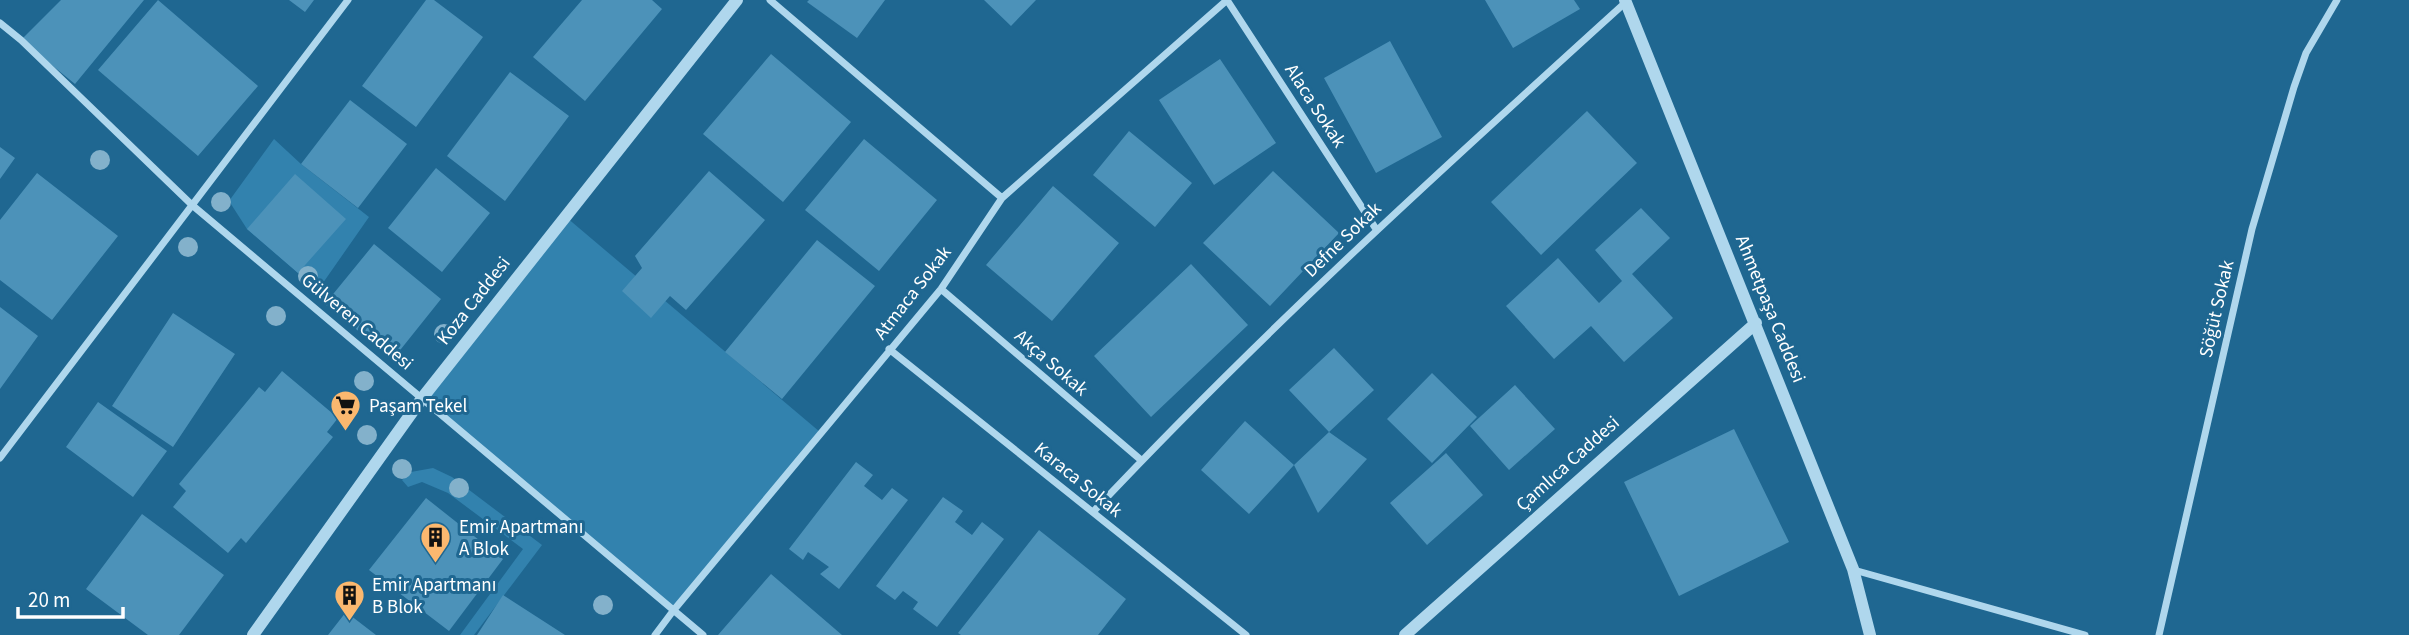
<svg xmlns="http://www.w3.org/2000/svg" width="2409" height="635" font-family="'Source Sans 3',sans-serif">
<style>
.green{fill:#3282ae}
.building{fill:#4c92b9}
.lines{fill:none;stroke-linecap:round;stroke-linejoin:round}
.minor{stroke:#afd7ed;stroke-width:7}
.tertiary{stroke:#afd7ed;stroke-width:12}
.tree{fill:#83b1cb}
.labels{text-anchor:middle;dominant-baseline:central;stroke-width:6;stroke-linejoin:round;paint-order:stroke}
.street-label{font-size:19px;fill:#fff;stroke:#1f6791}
.poi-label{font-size:19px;fill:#fff;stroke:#1f6791;text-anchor:start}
</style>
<rect width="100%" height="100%" fill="#1f6791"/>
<path class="green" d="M274,139L301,164L369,217L318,290L247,229L229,201Z
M566,217L820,432L673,611L423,397Z
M433,468L452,477L542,545L474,635H460L523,549L448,493L422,482L408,487L402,480L411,472Z"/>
<path class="building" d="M61,0H144L75,84L21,40Z
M158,0L258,86L198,156L98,70Z
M289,0H314L305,12Z
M426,0H434L483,37L416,127L362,86Z
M582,0H652L662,9L585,101L533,57Z
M809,0H885L857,38L807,2Z
M984,0H1036L1011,26Z
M1485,0H1574L1580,9L1513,48Z
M1390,41L1442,137L1376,173L1324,78Z
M771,54L851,122L783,202L703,134Z
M1220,59L1276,143L1214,185L1159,100Z
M510,72L569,116L505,201L447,156Z
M350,100L407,144L358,208L301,164Z
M1587,111L1637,163L1541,255L1491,202Z
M1129,131L1192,183L1155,227L1093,175Z
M864,139L937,200L879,271L805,210Z
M0,147L15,158L0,179Z
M436,168L490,213L442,272L388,228Z
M709,171L765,220L686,310L670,296L651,318L622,291L642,268L635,256Z
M1273,171L1339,233L1270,306L1203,243Z
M37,173L118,236L52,320L0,280V220Z
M295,174L346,219L298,273L247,229Z
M1053,186L1119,243L1052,321L986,265Z
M1641,208L1670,238L1632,274L1673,318L1624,362L1591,326L1554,359L1506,306L1558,258L1599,303L1622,281L1595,250Z
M817,240L875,286L782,399L725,352Z
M374,244L441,299L393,359L325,304Z
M1191,264L1248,325L1151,417L1094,356Z
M0,307L38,336L0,389Z
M173,313L235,354L173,447L112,406Z
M1334,348L1374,390L1329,432L1289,390Z
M282,371L338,418L327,432L333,437L246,543L241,538L228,553L173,507L186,491L179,484L259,387L265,392Z
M1432,373L1477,417L1432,463L1387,419Z
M1515,385L1555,429L1509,470L1470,426Z
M98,402L167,451L133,497L66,447Z
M1245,421L1294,465L1249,514L1201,470Z
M1734,429L1789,542L1679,596L1624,482Z
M1329,432L1367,459L1318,513L1294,465Z
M1446,453L1483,495L1427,545L1390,503Z
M856,462L873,475L864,486L882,500L892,488L908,500L839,589L820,574L829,567L808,552L803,560L789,549Z
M943,497L963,511L955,522L972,535L982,522L1004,539L937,627L913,609L918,602L903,591L895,600L876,586Z
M426,498L503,559L449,631L369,570Z
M142,514L224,575L179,635H148L86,589Z
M1039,530L1126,599L1098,635H961L958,633Z
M771,574L842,635H718Z
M503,595L565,635H477Z
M346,612L376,635H328Z"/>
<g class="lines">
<path class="minor" d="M770,0L1002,198
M0,23L21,40L192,205L703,635
M941,289L1141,460
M889,349L1246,635
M0,458L348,0
M1093,512C1261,333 1444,167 1626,2
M1854,570L2085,635
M655,635L673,611L941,289L1002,198L1227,0L1376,229
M2159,635L2252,229L2294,87L2306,53L2337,0"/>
<path class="tertiary" d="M1625,0L1853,569L1870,635
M253,635L423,397L737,0
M1405,635L1756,323"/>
</g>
<g class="tree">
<circle cx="100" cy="160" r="10"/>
<circle cx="221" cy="202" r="10"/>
<circle cx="188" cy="247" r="10"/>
<circle cx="308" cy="276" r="10"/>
<circle cx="276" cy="316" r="10"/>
<circle cx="444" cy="334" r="10"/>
<circle cx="364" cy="381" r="10"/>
<circle cx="367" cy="435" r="10"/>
<circle cx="402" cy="469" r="10"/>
<circle cx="459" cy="488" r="10"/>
<circle cx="603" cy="605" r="10"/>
</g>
<defs>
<symbol id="supermarket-pin" viewBox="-11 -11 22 30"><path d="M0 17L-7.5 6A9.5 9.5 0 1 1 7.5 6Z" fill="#fbb86f" stroke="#1f6791"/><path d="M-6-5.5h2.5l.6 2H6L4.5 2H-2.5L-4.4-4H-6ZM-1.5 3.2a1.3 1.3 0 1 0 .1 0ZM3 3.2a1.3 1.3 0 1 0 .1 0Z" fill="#111"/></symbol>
<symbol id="building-pin" viewBox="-11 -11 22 30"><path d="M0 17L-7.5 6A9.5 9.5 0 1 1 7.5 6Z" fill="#fbb86f" stroke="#1f6791"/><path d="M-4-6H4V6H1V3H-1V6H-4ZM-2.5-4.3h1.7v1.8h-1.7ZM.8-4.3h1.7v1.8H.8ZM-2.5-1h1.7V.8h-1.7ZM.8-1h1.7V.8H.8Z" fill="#111"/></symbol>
</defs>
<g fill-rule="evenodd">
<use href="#supermarket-pin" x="328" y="388" width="35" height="47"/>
<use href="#building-pin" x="418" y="520" width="35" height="47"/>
<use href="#building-pin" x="332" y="578" width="35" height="47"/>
</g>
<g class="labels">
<g class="street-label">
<text transform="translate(1315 106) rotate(57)">Alaca Sokak</text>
<text transform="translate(1343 240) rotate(-44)">Defne Sokak</text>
<text transform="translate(913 293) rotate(-52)">Atmaca Sokak</text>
<text transform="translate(474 301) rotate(-52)">Koza Caddesi</text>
<text transform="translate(1770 309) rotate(68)">Ahmetpaşa Caddesi</text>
<text transform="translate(2217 309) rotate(-77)">Söğüt Sokak</text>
<text transform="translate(357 322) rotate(40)">Gülveren Caddesi</text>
<text transform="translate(1051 363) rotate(41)">Akça Sokak</text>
<text transform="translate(1568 464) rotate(-42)">Çamlıca Caddesi</text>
<text transform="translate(1078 480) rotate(39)">Karaca Sokak</text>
</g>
<g class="poi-label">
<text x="369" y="406">Paşam Tekel</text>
<text x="459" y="527">Emir Apartmanı<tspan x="459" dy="22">A Blok</tspan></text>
<text x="372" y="585">Emir Apartmanı<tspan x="372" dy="22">B Blok</tspan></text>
</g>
</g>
<path d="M18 607v10h105v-10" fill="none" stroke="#ffffff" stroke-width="3.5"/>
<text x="28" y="607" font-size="21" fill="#ffffff" stroke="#1f6791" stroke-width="5" paint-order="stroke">20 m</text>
</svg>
